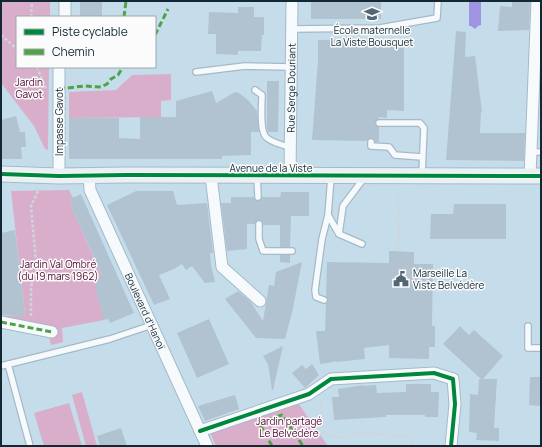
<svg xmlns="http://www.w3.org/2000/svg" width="542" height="447" font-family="Manrope,sans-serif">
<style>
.green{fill:#d8aecb}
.water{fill:#a195e3}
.building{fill:#b1c3d1}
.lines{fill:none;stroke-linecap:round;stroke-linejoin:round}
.lane-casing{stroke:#a5bac6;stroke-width:8}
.street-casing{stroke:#a5bac6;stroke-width:13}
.secondary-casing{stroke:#a5bac6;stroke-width:17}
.path{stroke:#ced6db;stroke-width:2.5;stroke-dasharray:3 2;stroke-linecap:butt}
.lane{stroke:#f6fafc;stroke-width:5.5}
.street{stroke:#f6fafc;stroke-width:11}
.secondary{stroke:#eaf1f4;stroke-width:15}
.quiet{stroke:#4ea344;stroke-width:3;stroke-dasharray:6 3;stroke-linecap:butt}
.cycleway-casing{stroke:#fbfbfb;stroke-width:6}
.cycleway{stroke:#00873e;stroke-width:4}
.labels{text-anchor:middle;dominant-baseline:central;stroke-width:3;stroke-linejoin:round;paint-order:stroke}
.poi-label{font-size:10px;fill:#122834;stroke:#fbfbfb}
.park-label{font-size:10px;fill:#51062f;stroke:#fbfbfb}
.street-label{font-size:10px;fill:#122834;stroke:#fbfbfb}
</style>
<rect width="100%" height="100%" fill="#c5ddeb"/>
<path class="green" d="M1,1H50V17H17V67H49L48,150L45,149L34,126L1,83Z
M171,74V100L161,101V117L69,118V92L116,90L132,75Z
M69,190L73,198L70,199L73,205L71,206L102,276L95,282L104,320L62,328L63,342L51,345L49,336L1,327V316L25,315L11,191Z
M82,392L97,446H86L72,395Z
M69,403L82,446H44L34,413Z
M298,403L328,446H216L210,432Z"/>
<path class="water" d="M469,1H481V25L478,26L475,29L471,26H469Z"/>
<path class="building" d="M80,1H102V17H80Z
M311,1H381V19H311Z
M512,1H530L529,30L498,31L500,6L512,7Z
M238,7H254V17H264V35H262L261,51H238V55L216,54V34H208L209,12L238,13Z
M456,31L466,32L465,57L475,56L482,112H481L480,133H525L524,161L446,160Z
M318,40L404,41V111L387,110V118L379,117V119L376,121L375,125L379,127V142H375L371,138L369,139L367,141L312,140L318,61Z
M267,81H279L278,132H268L267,129Z
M212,91L216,103L235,92L239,93L248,100L257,111L259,132H251V155L222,156V159H69V118H119V138L140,139V117H176V101Z
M16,116L20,132H25L26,147H21L22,159H1V120Z
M136,191H173L177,205L207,203L213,253H210L211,265L215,282L205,283L192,266L186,270L182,264L174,269L159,275L170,299L154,305L107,205Z
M281,192H309V216H291L290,247H280V225H263L262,222L259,220L256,222L255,224H247V249L227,251L221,203H231V197H254L255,200L259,201L262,199V197H280Z
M81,194L134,313L110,323L108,319L103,320L94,279L102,275L71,206L73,205L70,199Z
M454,204H506V239H430L431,214H453Z
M15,230L25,316L1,315V233Z
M389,251L414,252V264H433L432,326H435V347H429V359L389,358V345L364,348L365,359L336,362L335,361L333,362L320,364L316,331H325L326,304L328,300L326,296L327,262L389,263Z
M280,255H290V263L280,262Z
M302,262L292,313L285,339L256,338L225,299L238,291L250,301L263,321L269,285L274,286L276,272Z
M209,319L229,364L197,378L177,333Z
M460,326L469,335L474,330L503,356L483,379H497L494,428H499V441L476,440L477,433L469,432L470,394L478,395L479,379H481L443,344Z
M283,346L273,390H272L268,364L263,356Z
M312,364L319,375L305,388L292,373L302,365L306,369Z
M530,377H541V406L529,405Z
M406,384H431V392H439L438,417H425V415H386V417L334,420L332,397H339L338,389L363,385V386L376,385L377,393L406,392Z
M235,395L239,409L205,421L198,406Z
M121,428L127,446H100L97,436Z"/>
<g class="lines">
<defs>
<path id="lane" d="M292,29L380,28L437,18L438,1
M196,72L245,66L291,67
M255,90L262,95C262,105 259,132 267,138C273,143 282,145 290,147
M379,123H420L424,128L422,174
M371,142V146L389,147L395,155L422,157
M531,152H541
M257,176L258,197
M331,177L328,215L339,234L362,244
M259,224V239L263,251H292
M339,234L343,206L364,178
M324,300L316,297L315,290L322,239L328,215
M528,326V348H541
M8,364L30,446
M1,366L110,339L152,325"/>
<g id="street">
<path d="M65,17V1"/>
<path id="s1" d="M89,175L90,190L207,446"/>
<path d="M59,176V67"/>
<path d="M211,176L222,267L260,301"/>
<path id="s2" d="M290,176L292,1"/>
<path d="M530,176L537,1"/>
<path d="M1,322L52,332"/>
<path d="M200,431L309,394L331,379L434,373L453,379L455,404L451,446"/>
</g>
<path id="secondary" d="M1,174L59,176L126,175L541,176"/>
</defs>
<use href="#lane" class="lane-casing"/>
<use href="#street" class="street-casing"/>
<use href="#secondary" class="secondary-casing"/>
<path class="path" d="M31,17L32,1
M1,35L17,49
M37,67L46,89
M399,251L400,189
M31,316V286L37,273L31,206L38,191L37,188
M320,401L324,432L329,436L337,438L359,433L406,436L411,438L413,446"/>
<use href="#lane" class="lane"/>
<use href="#street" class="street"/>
<use href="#secondary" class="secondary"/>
<path class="quiet" d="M124,17L126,1
M155,35L168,9
M59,89L84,86L101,87L107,84L111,79L118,75L123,67
M1,322L52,332
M272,446L259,423L282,415L303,446"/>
<defs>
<path id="cycleway" d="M1,174L59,176L126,175L541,176
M200,431L309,394L331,379L434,373L453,379L455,404L451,446"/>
</defs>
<use href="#cycleway" class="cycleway-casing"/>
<use href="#cycleway" class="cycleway"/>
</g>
<defs>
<symbol id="school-bare" viewBox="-9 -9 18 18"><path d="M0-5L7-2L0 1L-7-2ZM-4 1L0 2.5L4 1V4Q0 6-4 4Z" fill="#516774" stroke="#fbfbfb" stroke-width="2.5" paint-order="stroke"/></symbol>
<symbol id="civic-bare" viewBox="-9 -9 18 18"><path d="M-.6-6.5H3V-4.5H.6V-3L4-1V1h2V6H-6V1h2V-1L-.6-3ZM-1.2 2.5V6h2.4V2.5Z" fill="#516774" stroke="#fbfbfb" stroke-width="2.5" paint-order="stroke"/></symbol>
</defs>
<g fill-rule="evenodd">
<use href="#school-bare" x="361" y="3" width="22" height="22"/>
<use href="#civic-bare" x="390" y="268" width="22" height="22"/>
</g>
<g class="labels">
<g class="poi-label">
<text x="372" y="30">École maternelle<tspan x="372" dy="12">La Viste Bousquet</tspan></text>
<text x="413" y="273" text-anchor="start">Marseille La<tspan x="413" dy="12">Viste Belvédère</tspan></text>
</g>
<g class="park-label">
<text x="29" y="82">Jardin<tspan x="29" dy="12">Gavot</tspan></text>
<text x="58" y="264">Jardin Val Ombré<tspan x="58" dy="12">(du 19 mars 1962)</tspan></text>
<text x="289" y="421">Jardin partagé<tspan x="289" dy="12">Le Belvédère</tspan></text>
</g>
<g class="street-label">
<text stroke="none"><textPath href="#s2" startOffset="88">Rue Serge Douriant</textPath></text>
<text transform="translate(59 122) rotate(-90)">Impasse Gavot</text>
<text x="271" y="168">Avenue de la Viste</text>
<text stroke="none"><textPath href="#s1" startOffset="148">Boulevard d'Hanoï</textPath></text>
</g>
</g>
<rect width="542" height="447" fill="none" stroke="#122834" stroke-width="4"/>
<rect x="16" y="16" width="140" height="52" fill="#fbfbfb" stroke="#9ea7ab"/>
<rect x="24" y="29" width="20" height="6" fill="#00873e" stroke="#9ea7ab"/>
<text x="52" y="36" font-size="12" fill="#122834">Piste cyclable</text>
<rect x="24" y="49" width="20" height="6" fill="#4ea344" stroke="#9ea7ab"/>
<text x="52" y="56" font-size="12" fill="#122834">Chemin</text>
</svg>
